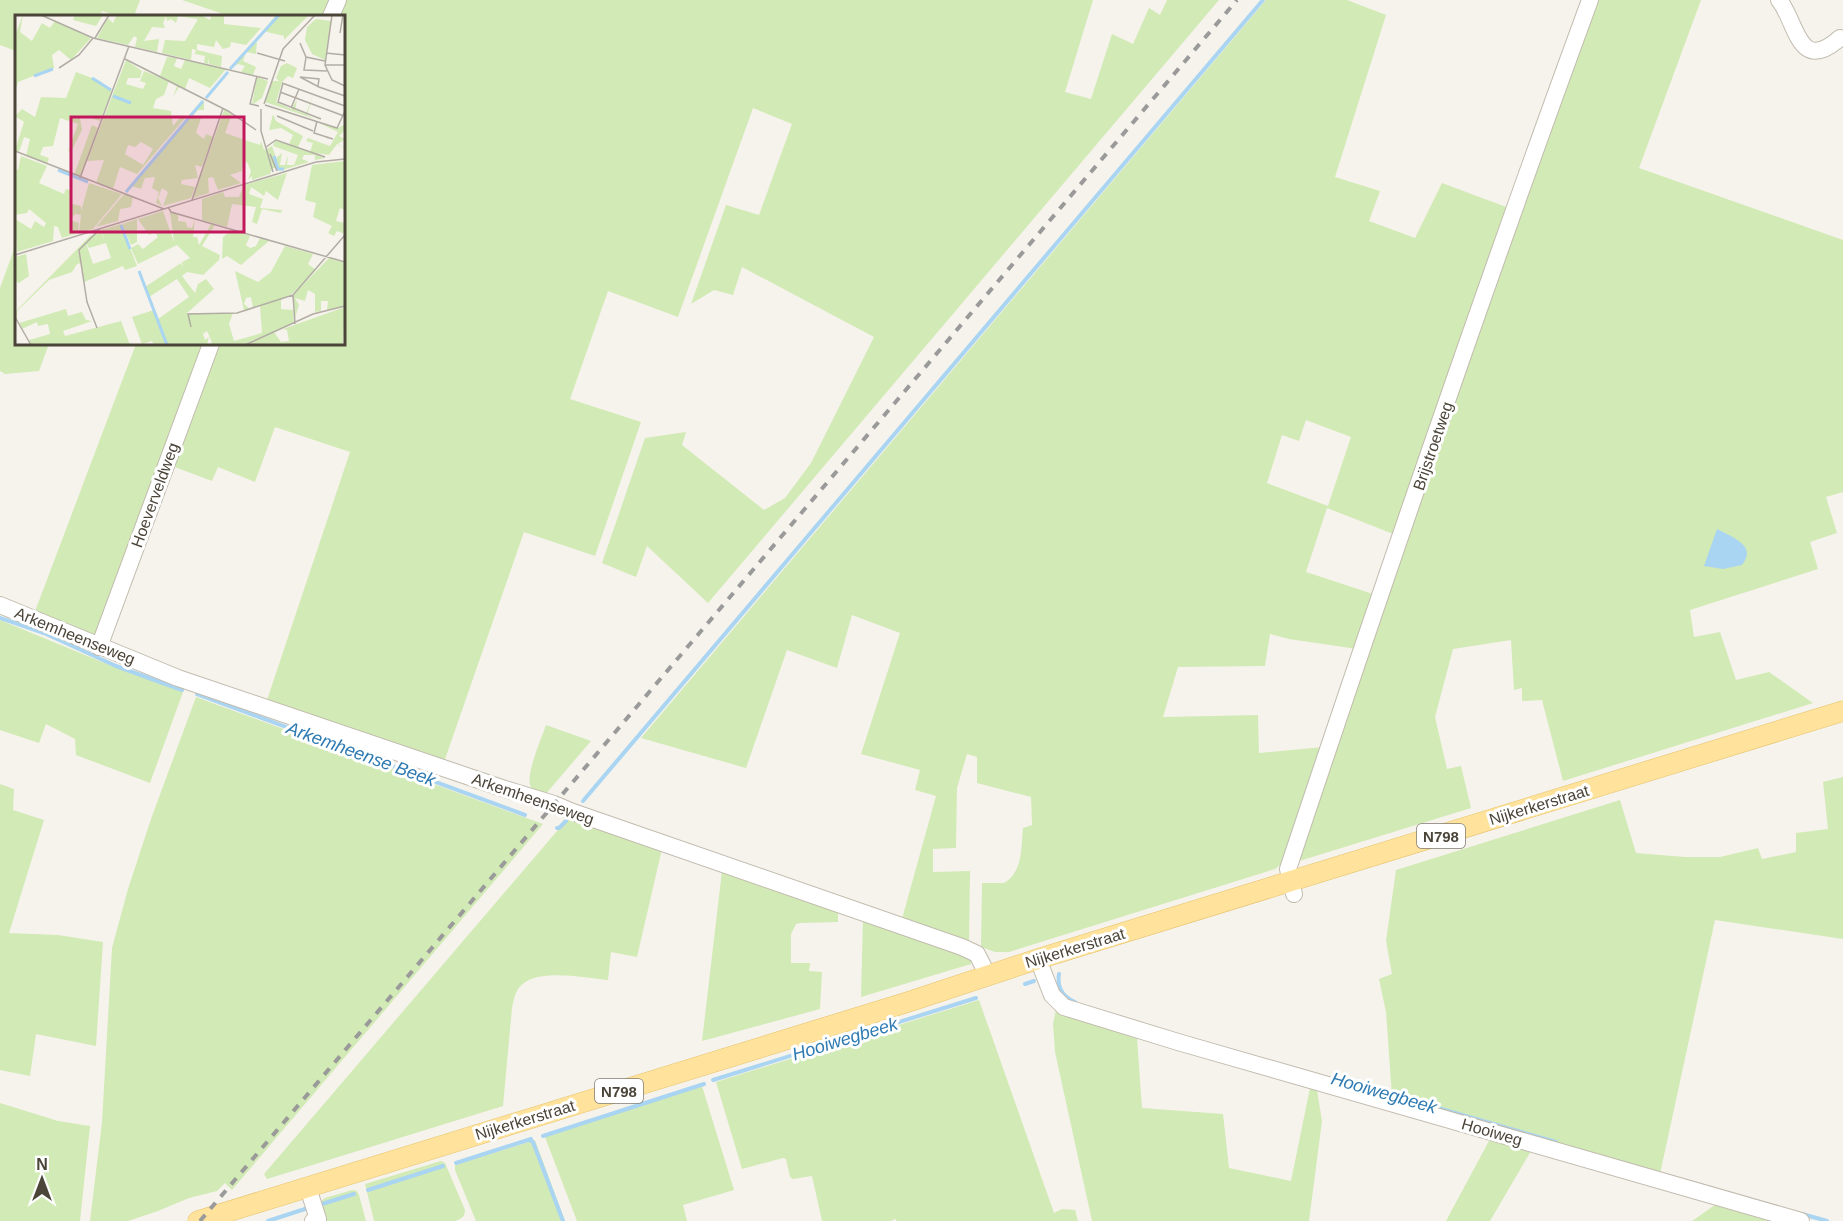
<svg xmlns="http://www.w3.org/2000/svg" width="1843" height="1221" font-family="Arial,sans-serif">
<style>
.green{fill:#d2eab5;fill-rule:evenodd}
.water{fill:#a9d4f2}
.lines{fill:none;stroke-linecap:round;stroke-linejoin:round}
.stream{stroke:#a9d4f2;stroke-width:4}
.minor-casing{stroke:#c2bbae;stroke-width:18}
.major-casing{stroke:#e6c16a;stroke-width:21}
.minor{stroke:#fff;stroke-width:16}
.major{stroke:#ffe39c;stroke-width:20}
.rail{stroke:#9a9a9a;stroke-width:4;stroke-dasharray:8 8;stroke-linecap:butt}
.labels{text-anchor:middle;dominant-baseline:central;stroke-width:6;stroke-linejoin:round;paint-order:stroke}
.shield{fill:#fff;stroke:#817c74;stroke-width:1.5}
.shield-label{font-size:15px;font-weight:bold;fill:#4b4439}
.street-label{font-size:16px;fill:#4b4439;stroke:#fff}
.water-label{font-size:18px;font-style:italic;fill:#2e7ab2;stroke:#fff}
.inset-river{fill:none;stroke:#a9d4f2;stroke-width:3}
.inset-road{fill:none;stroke:#b2ada4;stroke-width:1.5}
.view{fill:#c2185b;fill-opacity:0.15;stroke:#c2185b;stroke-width:3}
.inset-edge{fill:none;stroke:#4b4439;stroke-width:3}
</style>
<rect width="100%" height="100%" fill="#f6f3ec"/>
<path class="green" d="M0,0H140L134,16H118L102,11L100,16H16V51L0,45Z
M182,0H331L325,16H229Z
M343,0H1093L1065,92L1091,99L1112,34L1133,44L1149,8L1160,15L1167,0H1219L708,603L647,546L636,577L602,563L645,438L686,432L682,445L764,510L785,498L811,463L874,337L742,267L733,295L714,290L691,304L726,205L759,215L792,124L753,108L678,317L608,291L570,399L641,422L595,556L524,532L443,765L266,703L350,452L275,427L255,482L218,467L212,481L172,466L217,344H344V16H336Z
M1266,0H1347L1386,15L1335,177L1380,191L1369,221L1415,238L1442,183L1509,208L1396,535L1327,508L1306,572L1376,595L1357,649L1289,639L1270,634L1265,666L1178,667L1163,717L1258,715L1259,753L1324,747L1280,865L1275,869L1009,952H995L981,947L982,883H1004C1023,872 1021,848 1023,828L1032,825L1031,797L977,783V757L967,754L957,788L956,848L933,849V872L970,871L969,943L902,919L936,796L915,790L920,770L861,754L900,633L852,615L837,668L787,650L746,768L641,738ZM1306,420L1351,437L1328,506L1267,483L1282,435L1299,441Z
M1596,0H1701L1639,168L1843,240V492L1826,497L1837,533L1810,542L1818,569L1690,610L1694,637L1720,632L1736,680L1769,672L1813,703L1563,781L1542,700L1522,701V688L1514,690L1511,640L1453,649L1435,717L1447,769L1461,766L1471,808L1296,862L1442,438Z
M16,244V344H49L39,371L5,374L0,371V288Z
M136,344H206L94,637L34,614Z
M0,620L102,662L183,692L150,783L76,755L75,739L46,724L39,743L0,730Z
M196,697L543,824L232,1190L225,1183L217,1191L189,1198L158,1211L128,1221H90L102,1122L112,948L128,889L151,819Z
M546,725L591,741L544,796C540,794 535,792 532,789C523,778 542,738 546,725Z
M1843,777V939L1715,920L1660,1174L1392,1096L1386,1012L1379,979L1392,974L1386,941L1396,870L1620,800L1636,853L1685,857H1720L1758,848L1762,859L1796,852V833L1828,829L1823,782Z
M0,784L14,789L13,810L44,820L9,933L58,935L103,942L96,1046L36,1034L30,1076L0,1070Z
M569,817L662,849L637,957L611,952L608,980C587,978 541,969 524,983C515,989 514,999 512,1008L503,1106L267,1179L264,1174Z
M722,871L838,910V922L801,923L796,924L791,934V963H810L809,971L822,972L820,1009L702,1041Z
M863,919L962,953L971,960V964L861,997Z
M979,1000L1054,1213L1062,1209L1075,1210L1078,1221H897L895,1219L891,1221H822L812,1176L793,1179L790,1177L786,1159L783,1158L742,1169L716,1082Z
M1056,1010L1137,1038L1142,1108L1223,1114L1229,1168L1291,1181L1310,1088L1317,1090L1322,1121L1309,1221H1092L1055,1052L1053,1024Z
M702,1086L734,1190L683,1205L687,1221H577L545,1137Z
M0,1103L58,1121L90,1126L80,1221H0Z
M1490,1139L1531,1151L1490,1221H1446Z
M535,1140L565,1221H476L455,1170V1165Z
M441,1161L445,1163L465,1210C465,1217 461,1219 455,1221H374L365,1184Z
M352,1190L357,1191L359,1195L366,1221H327L321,1201L325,1198Z
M1715,1205L1769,1221H1692Z"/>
<path class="water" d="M1717,529C1732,537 1758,546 1742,565L1723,569L1704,566Z"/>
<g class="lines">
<path class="stream" d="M0,618L44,633L116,666L182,690
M197,694L525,815
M583,801L1263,0
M557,828H559L566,821
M1059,974C1057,987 1063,997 1075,1002
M1025,984L1034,981
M713,1080L976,998
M1379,1091L1556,1142
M543,1136L704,1084
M529,1140L533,1142L563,1221
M456,1163L531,1139
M368,1190L443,1166
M322,1204L354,1194
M1802,1214L1827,1221
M268,1221L305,1209"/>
<defs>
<path id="minor" d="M1779,0C1797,22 1798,75 1840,38
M331,16L338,0
M0,605L178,678L505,789L554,804L573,812L962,947L977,954L988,976
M99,647L211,344
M1294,894L1288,869C1385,578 1484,288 1590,0
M1038,959L1052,995L1064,1007L1178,1042L1801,1221
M308,1188L318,1219L313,1221"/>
<path id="major" d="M198,1221L908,1002L1038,959L1843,711"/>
</defs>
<use href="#minor" class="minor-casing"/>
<use href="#major" class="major-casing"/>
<use href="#minor" class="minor"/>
<use href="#major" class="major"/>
<path class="rail" d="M200,1221L1237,0"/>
</g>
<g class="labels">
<g class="shield">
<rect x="1417" y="824" width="48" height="24" rx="4.5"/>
<rect x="595" y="1079" width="48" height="24" rx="4.5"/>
</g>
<g class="shield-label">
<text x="1441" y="836">N798</text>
<text x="619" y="1091">N798</text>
</g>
<g class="street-label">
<text transform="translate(1433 446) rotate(-71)">Brijstroetweg</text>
<text transform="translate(155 495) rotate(-70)">Hoeverveldweg</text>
<text transform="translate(75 636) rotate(22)">Arkemheenseweg</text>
<text transform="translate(533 799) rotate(19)">Arkemheenseweg</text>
<text transform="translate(1539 805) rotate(-17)">Nijkerkerstraat</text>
<text transform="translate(1075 948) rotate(-17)">Nijkerkerstraat</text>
<text transform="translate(525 1120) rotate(-17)">Nijkerkerstraat</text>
<text transform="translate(1492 1132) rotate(16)">Hooiweg</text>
</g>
<g class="water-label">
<text transform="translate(361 754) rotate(20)">Arkemheense Beek</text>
<text transform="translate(845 1039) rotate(-17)">Hooiwegbeek</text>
<text transform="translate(1384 1093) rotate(16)">Hooiwegbeek</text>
</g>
</g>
<g transform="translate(15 15)">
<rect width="330" height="330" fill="#f6f3ec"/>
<path d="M8,0L5,17L17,26L27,8L35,13L40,6L76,23L56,45L44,35L37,40L39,53L3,67L0,76V20ZM60,0H88L81,11L58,5ZM102,0H186L195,5L197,0H209V9L246,13L231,30L216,27L215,32L208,34L201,25L199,32L182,29V35L207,41L206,52L194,49V43L193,49L189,48L190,41L180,39L181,35L177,34L176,45L147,38L150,25L170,26L183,4L163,1L161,8L156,4L152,6L151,1L148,8L150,13L137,12L129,26L144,24L142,37L120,32L122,23L119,21L113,30L82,23L93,3L98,8ZM261,0H294L269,25V21L248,16ZM301,4L316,6L310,45L297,39L290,25L292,12ZM242,23L241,39L231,37L228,46L241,52L238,60L226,57L230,51L223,49L215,54ZM152,42L162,43L159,51L166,54L170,45L211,54L195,73L174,63L170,74L164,72L158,82L162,71L145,61ZM111,45L127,56L125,63H113L111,69L128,74L131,68L125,66L129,56L154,66L149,80L141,84L138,93L156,96L158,111L167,100L171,102L122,159L105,152L98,174L81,168L89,145L72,146ZM126,127L138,134L128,150L110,139L113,130L120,132ZM272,48L282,53L278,63L273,61L267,67L261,87L276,94L282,85L280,95L291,99L298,80L292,100L300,104L250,87L257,66H264L261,63L266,51ZM61,57L85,66L97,76L85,106L70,101L65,103L67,115L56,137L53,136L63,109L45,103L38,131L28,132L25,140L34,143L32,149L11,141L15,124L9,122L4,137L0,135L9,107L0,101L7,94L20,102L26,82L51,83ZM242,62L253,66L247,83L237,90ZM189,85V95H183L178,100L186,103L181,118L189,124L191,119L198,122L187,152L180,150L183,163L167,165L166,169L180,172L176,183L148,191L153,177L147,173L143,183L147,191L141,188L144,177L137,173L140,162L130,163L126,174L116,171ZM209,95L217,99L210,118L245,130L246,126L249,135L257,131L261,143L267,138L265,150H270L273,140L272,150H279L283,140L258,131L260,126L274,129L278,120L266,113L254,115L258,99L261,106L288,121L283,132L310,143L300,145V140H289L287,144L294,147L264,156L262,152L257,154L255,159L237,165V161L233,165L236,156L232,147L228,149L227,156L215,160L226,168L203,175L198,162L193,163L194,178L178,183ZM302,107L323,113L330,109V115L324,121L330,124L323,129L330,134L322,129L314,140L295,137L298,128L291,126L293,123L315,131L323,117ZM77,110L83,113L66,161L59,160ZM6,141L32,151L24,168L49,179L51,174L57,176V189L66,191V196L74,168L107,179L78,214L64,218L66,200L60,199L55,205L64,208L63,218L47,223L43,212L39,211L38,226L2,237L0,204L16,214L20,206L29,212L31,208L14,194L12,198L0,200V154L3,155ZM330,146V195L325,193L321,206L330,208V219L322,216L319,221L313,218L317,211L298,202L301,188L290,185L297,150ZM272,158L263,185L251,176L249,181L236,172L234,179L248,184L245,193L267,195L266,198L247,194L242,209L237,207L241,192L217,189L212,212L187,205V184L208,177L210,182H224L229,170ZM109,179L118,182L116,192L105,194L103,206L81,212ZM148,196L159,227L155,197L163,200V206L171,207L172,212L177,213L180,204L178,222H182L184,230L196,209L200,210L187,231L205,240L204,245L188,260L172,257L167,261L180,278L183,269L191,264L199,274L172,298H218L214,309L219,326L247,318L245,291L238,293L236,282L231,283L229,289L235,294L229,295L220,256L243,267L256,257L270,231L298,239L293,249L301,255L278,278L266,285V294L278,295L279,308L228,330H195L197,327L192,316L188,319L190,325L194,322L192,330H139L137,326L127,329L117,302L139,295L143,304L174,282L162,264L134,282L130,272L166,248L168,252L167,247L175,243L162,230L123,249L116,233L123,229L128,234L143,222L140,217L134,220L123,204ZM122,204V227L116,230L107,209ZM106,209L122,251L110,255L108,251L69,267L66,248L62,249L57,257L34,265L2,296V305L0,297L75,221L86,217L90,227L86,215ZM71,228L74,233L91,228L96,243L78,249ZM217,215L235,221L231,230L235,233L241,231L245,223L254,226L226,250L212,241L207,244L208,222ZM11,239L14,261L4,268L0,266V242ZM314,243L330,248V291L312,295L313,286H306V296L300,297V279L293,275L290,286L280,283L284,290L280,303L278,280ZM330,292L328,330H231L259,317L266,327L274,326L272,315L268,314ZM51,294L53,301L67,297L71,305L77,306L48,316L50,321L106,306L115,330H17L14,325L35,319L33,309L23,311L22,307L7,314L4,308Z" fill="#d2eab5" fill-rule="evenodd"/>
<path class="inset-river" d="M215,54L264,0M19,61L38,54M77,63L96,75M98,81L116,88M191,83L213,57M259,141L263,154H269M43,155L73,167M111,177L188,86M106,210L115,234M124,256L152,330"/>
<path class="inset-road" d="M26,0L78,23L253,64M317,0L310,50L317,65L330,71M325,18L328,0M80,23L94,0M285,28L291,42L310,46M242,38L270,46M311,38L330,40M291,42L289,55L312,56M110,44L213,96L241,115M310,50H330M44,53L64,40L78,23M242,61L235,89L244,91M267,68L330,91M268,68L263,87L306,104M303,71L304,64L285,62L304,72L330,81M265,77L329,101M249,89L268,34L300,0M250,90L322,113L330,96M276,93L284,74M246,94V116L258,157M262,101L298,116M302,106L299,118L318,124L311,122M251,132L261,125L310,142M0,136L149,194M255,139L262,156M65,163L114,31M177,185L208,93M153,192L156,197L330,247M0,240L301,147L330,144M0,302L16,330M280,309L278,280L330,220M176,312L173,299L222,298L278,280M82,313L72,287L64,235L85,214M230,330L298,299L330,291"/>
<path class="view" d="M56,102H229V217H56Z"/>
<rect width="330" height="330" class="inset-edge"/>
</g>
<g transform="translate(42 1179)" stroke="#ffffff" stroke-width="4.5" paint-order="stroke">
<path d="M0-4.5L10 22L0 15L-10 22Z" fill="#4b4439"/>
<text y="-9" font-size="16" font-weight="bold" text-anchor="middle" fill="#4b4439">N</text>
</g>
</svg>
